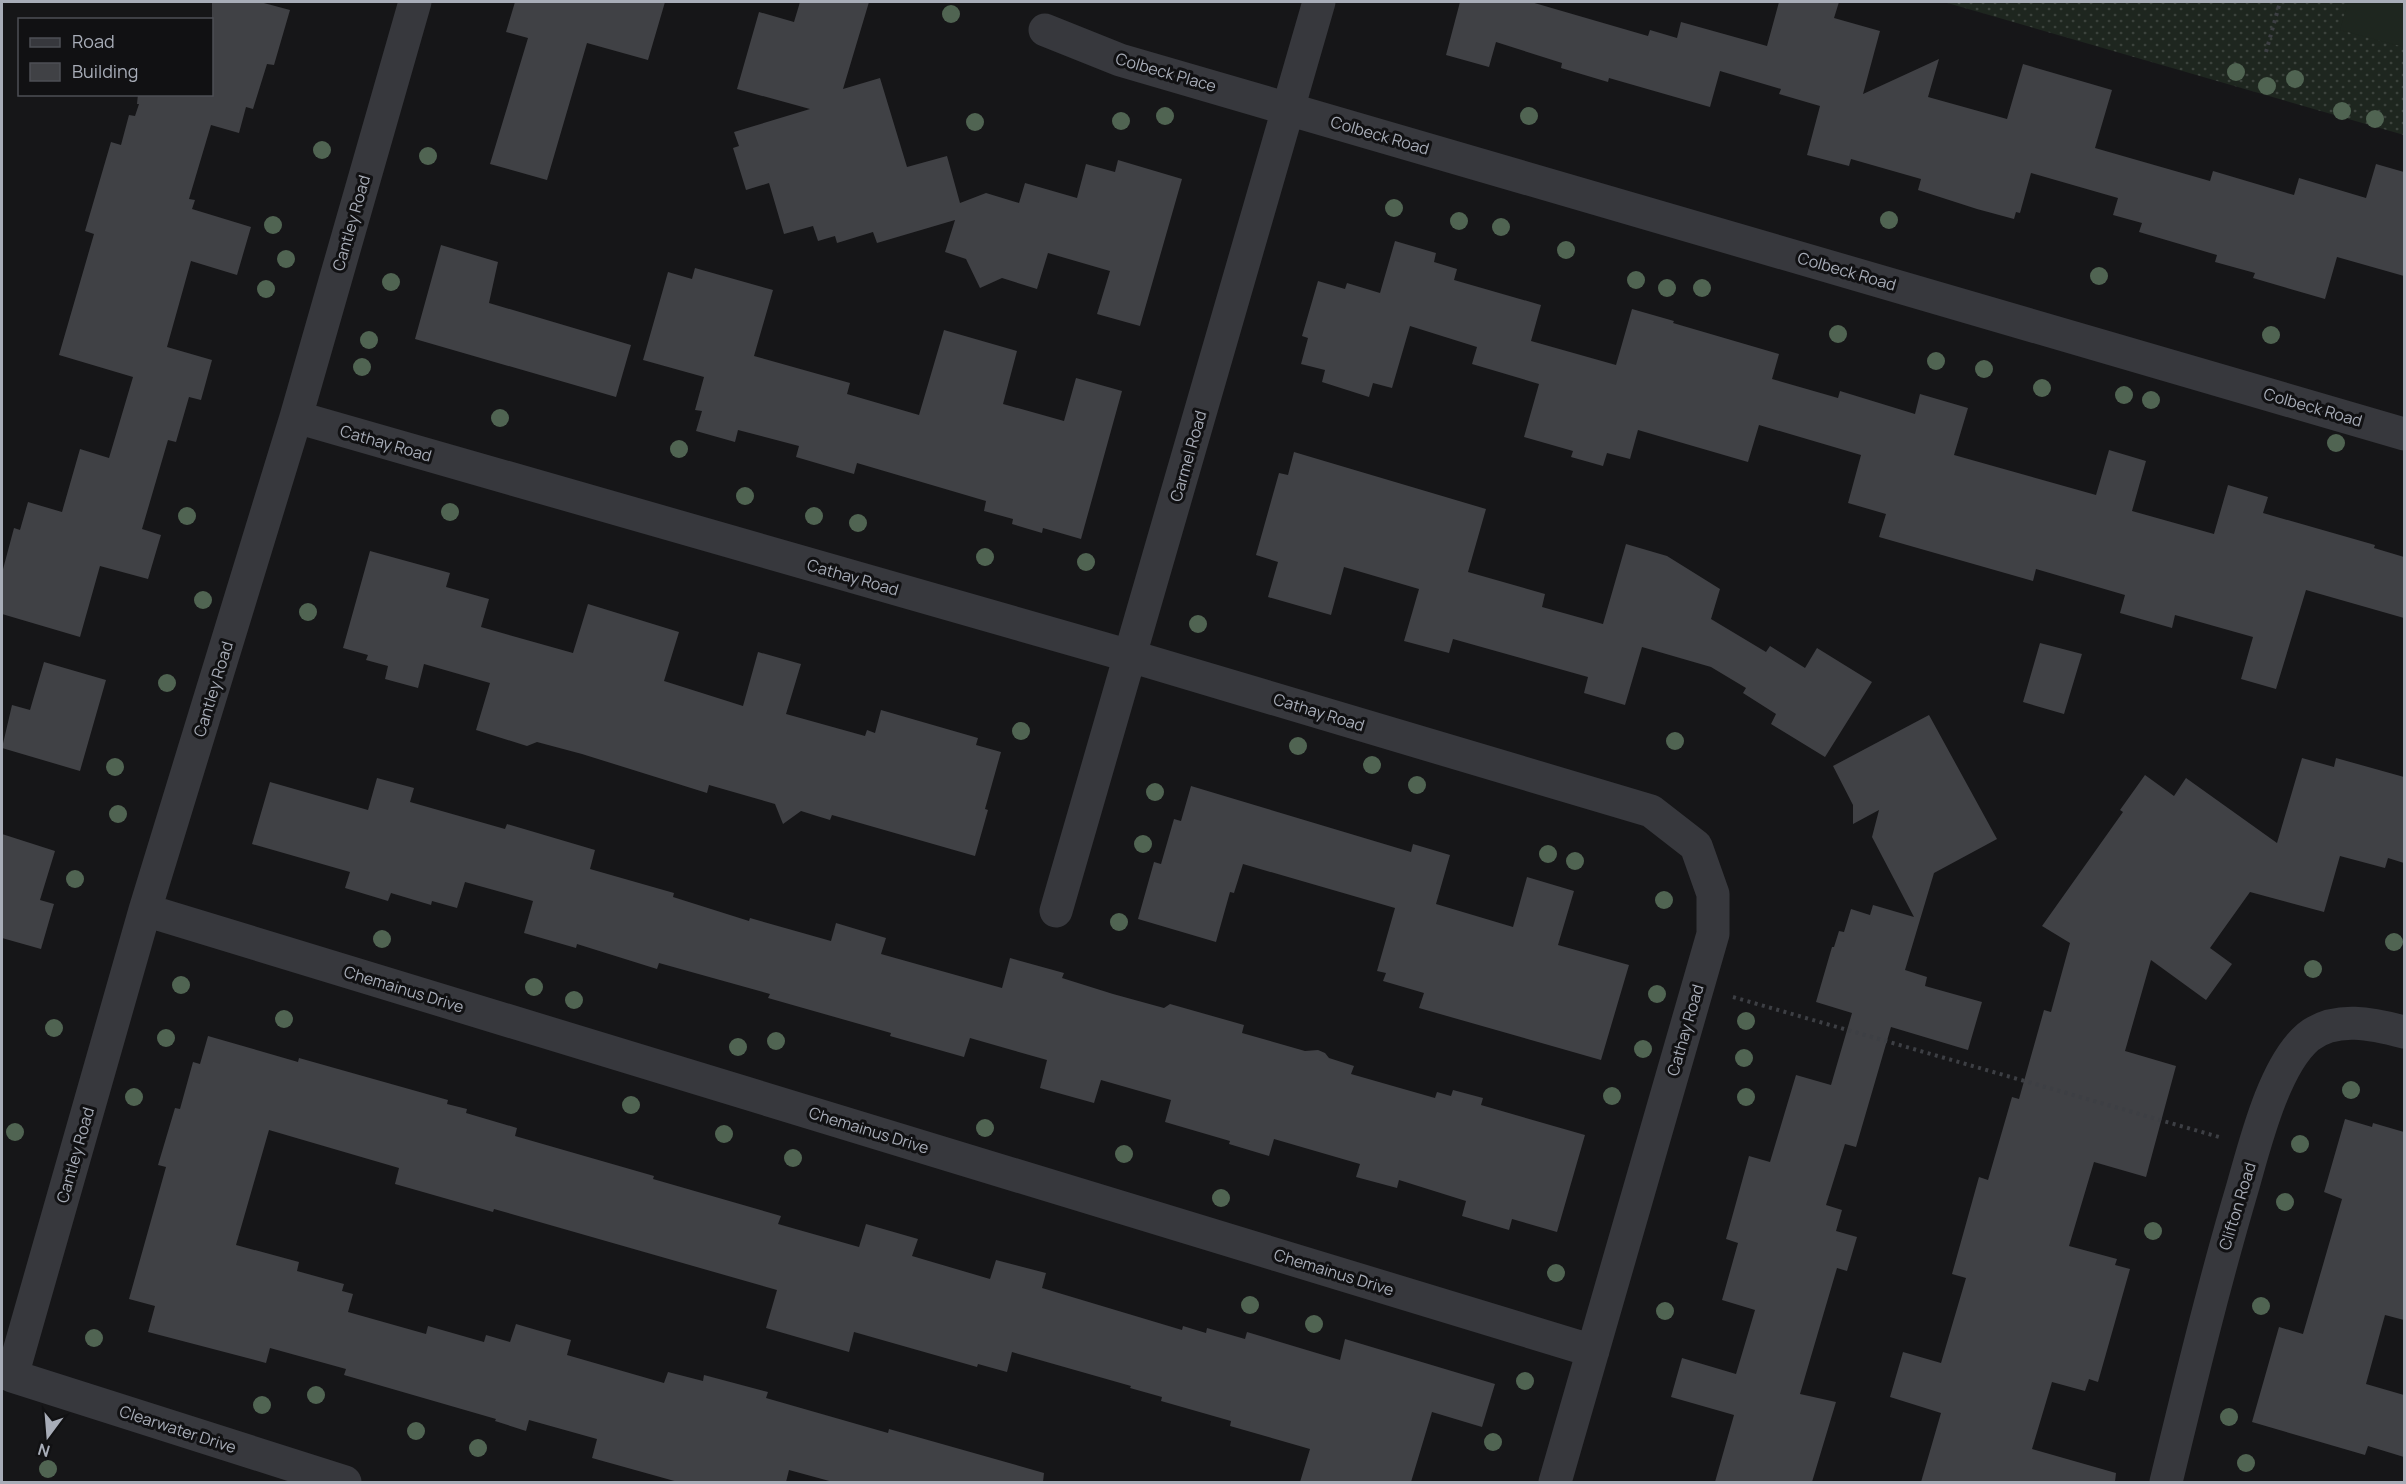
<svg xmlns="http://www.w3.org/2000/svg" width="2406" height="1484" font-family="Manrope,sans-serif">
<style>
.grass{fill:url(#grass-dots)}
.pitch{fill:#1e261f}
.building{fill:#404145}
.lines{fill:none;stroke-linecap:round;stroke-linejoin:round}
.path{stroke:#3d3f44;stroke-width:4;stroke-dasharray:3 4.5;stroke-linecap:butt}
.minor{stroke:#37383d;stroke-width:33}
.tree{fill:#506452}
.labels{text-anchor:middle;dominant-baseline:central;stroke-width:6;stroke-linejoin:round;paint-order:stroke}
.street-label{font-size:16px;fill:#a8adb8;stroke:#111113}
</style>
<defs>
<pattern id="grass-dots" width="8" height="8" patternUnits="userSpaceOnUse" patternTransform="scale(1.5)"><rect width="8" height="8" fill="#1e261f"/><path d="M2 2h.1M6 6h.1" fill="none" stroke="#3c433d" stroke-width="1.8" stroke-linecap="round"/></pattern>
</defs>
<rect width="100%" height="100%" fill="#161618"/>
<path class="grass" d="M1944,2H2404V135Z"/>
<path class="pitch" d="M2348,2H2404V47L2340,30Z"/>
<path class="building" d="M212,2H260L290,10L274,65L267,64L253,109L246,107L239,133L211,125L189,199L195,200L192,209L251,227L237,275L191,261L167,347L212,360L201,400L189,397L176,442L168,440L142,529L161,535L148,579L100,566L80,637L2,614V573L14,528L20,530L28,502L62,512L80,449L109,458L133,377L59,355L94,234L85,231L111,142L121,145L129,115L135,116L139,104H137L138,94H212Z
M515,2H665L648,60L587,43L547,180L490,164L528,38L506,32Z
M800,2H869L843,89L880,78L907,167L947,156L960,203L986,193L1019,203L1025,183L1077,198L1086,164L1115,172L1118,160L1182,179L1140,326L1097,314L1110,271L1048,253L1037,289L1002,278L980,288L966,259L945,252L955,220L877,243L873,232L837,243L835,236L818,241L813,226L784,234L769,183L746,190L733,148L739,146L734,132L810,109L737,89L759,12L794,22Z
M1460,2H1531L1648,36L1650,30L1677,38L1681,22L1767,46L1779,2H1839L1834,18L1880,31L1863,94L1939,59L1928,97L2007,119L2023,64L2112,90L2095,148L2210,181L2213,171L2294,195L2299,178L2366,198L2376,164L2404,172V276L2337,257L2325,299L2253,278L2255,273L2215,262L2217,255L2139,232L2142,223L2113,215L2118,198L2031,173L2020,213L2016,212L2014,219L1977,209L1918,190L1921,179L1851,159L1849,166L1807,155L1820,106L1779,94L1781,89L1720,71L1710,107L1609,78L1608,82L1561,68L1562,63L1496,42L1489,67L1446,55Z
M1395,241L1436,253L1434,262L1457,269L1454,280L1541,305L1531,341L1616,365L1632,309L1674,321L1673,323L1779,354L1772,379L1838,398L1840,391L1915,414L1920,394L1968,408L1954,455L2096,495L2109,450L2146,461L2132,511L2214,534L2228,485L2268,497L2263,513L2375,545L2374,548L2404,557V618L2306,590L2276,689L2241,679L2253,637L2175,615L2172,628L2120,613L2125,595L2036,569L2033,581L1879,537L1886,514L1848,503L1861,455L1759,425L1748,462L1638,430L1630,459L1607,453L1603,466L1571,457L1573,451L1524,437L1539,384L1472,364L1477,347L1410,326L1392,388L1373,383L1369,397L1322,382L1325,370L1301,364L1308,338L1302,336L1318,281L1345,289L1347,283L1380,293Z
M441,245L498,262L489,303L631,345L616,397L415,339Z
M695,268L773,290L754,356L850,383L847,394L919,415L944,330L1017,351L1003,404L1064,421L1076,378L1122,391L1081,539L1043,528L1042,533L1012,524L1013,519L984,511L986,501L857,463L854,474L796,457L799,446L738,430L735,442L696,431L702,411L695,410L704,377L643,360L668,272L692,279Z
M1294,452L1486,509L1468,572L1545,594L1542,607L1603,624L1626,544L1667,556L1720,589L1711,619L1766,652L1770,646L1805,668L1817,648L1872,682L1825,757L1771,724L1776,714L1743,693L1746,688L1711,667L1642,647L1625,705L1584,693L1588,677L1453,639L1449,653L1404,641L1419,589L1344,567L1331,615L1268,597L1278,562L1256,555L1279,473L1288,475Z
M370,551L450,573L446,587L489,599L481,627L573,653L588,604L679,632L664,681L743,706L758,652L801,664L786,714L865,736L867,730L875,733L881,710L978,738L976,745L1001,752L985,809L988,810L975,856L832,815L830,820L801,811L783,824L775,804L709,785L707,793L582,754L537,742L527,746L476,730L490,683L424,664L418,688L385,679L388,666L366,660L368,655L343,648Z
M2040,643L2082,654L2064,714L2023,702Z
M44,662L106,680L80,771L2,748L12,705L30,710Z
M1929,715L1997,839L1934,873L1905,970L1927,977L1925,986L1982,1002L1968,1050L1891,1027L1856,1147L1845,1144L1826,1205L1842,1210L1836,1231L1857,1237L1847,1271L1837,1268L1800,1394L1836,1402L1812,1482H1715L1734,1415L1671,1397L1682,1358L1736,1374L1755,1310L1722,1300L1738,1243L1726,1239L1749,1156L1770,1162L1796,1075L1831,1085L1852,1013L1816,1002L1832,947H1834L1839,931L1844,932L1851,909L1870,915L1873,905L1914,917L1872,837L1879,810L1853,824V805L1833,766Z
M2302,758L2334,767L2336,758L2404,777V863L2388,858L2385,868L2340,856L2324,912L2250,892L2210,948L2232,964L2206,1000L2151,960L2125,1051L2176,1066L2146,1177L2094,1162L2069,1246L2117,1259L2115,1265L2130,1269L2098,1382L2089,1379L2085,1391L2052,1382L2032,1449L2116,1473L2115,1482H1921L1941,1413L1890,1397L1903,1352L1941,1363L1966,1278L1952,1274L1979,1177L1988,1180L2012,1097L2019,1099L2044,1010L2051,1012L2070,943L2042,926L2123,812L2120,810L2145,775L2174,796L2186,778L2277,843Z
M377,778L414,788L410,802L505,829L507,824L595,850L590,869L674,893L673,897L749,921L750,918L831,941L836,923L886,938L881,954L1002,988L1010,958L1064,973L1062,978L1113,994L1164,1008L1170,1004L1244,1025L1242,1033L1305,1051L1318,1050L1325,1053L1329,1058L1354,1066L1351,1074L1435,1098L1437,1092L1451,1096L1453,1090L1483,1098L1481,1105L1585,1135L1557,1232L1512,1219L1509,1230L1462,1216L1466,1201L1399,1180L1397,1188L1356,1177L1360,1164L1274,1139L1269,1156L1229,1144L1230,1141L1165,1122L1171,1100L1101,1080L1094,1103L1040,1088L1047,1060L970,1038L964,1057L890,1036L891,1033L768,998L770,994L659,963L657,969L577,944L576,948L524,933L533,901L465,882L457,908L432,901L431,905L391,893L388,901L345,888L350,872L252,844L270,782L368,810Z
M1191,786L1411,852L1413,844L1450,855L1436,904L1513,927L1527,877L1574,891L1558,945L1629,965L1601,1060L1419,1008L1424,993L1383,981L1386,973L1377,971L1395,908L1243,864L1234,893L1230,892L1216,942L1138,919L1154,862L1161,864L1174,819L1181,821Z
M2,834L55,851L40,900L54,904L41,949L2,938Z
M208,1036L298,1062L299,1058L448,1100L447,1104L467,1109L466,1113L517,1128L515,1136L654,1176L653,1179L781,1216L778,1224L859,1247L866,1224L918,1239L912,1256L990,1279L996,1260L1046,1273L1042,1288L1182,1330L1183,1326L1206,1333L1207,1328L1245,1339L1247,1332L1340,1360L1345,1339L1495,1384L1482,1427L1432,1412L1411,1482H1300L1310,1449L1230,1426L1231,1421L1161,1401L1162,1397L1130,1388L1131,1386L1012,1352L1007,1372L978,1364L977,1367L854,1332L849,1352L766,1328L777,1290L494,1209L493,1212L395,1184L399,1168L269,1130L236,1245L299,1262L297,1271L344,1284L342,1291L353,1294L348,1312L426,1334L428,1326L484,1342L486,1335L510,1342L516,1324L571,1340L567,1355L664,1383L668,1372L703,1381L704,1375L768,1392L766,1398L888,1433L889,1429L1044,1473L1043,1482H833L789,1470L786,1482H678L592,1458L597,1439L529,1420L526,1431L495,1421L496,1419L344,1375L346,1369L270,1348L266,1363L148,1332L155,1306L129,1299L166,1167L158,1165L175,1108L180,1109L193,1062L200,1064Z
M2345,1119L2372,1127L2373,1123L2404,1132V1320L2385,1315L2366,1384L2404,1395V1457L2368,1446L2365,1455L2252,1422L2279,1327L2303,1334L2342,1199L2324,1192Z"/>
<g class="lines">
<path class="path" d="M2266,52L2280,2
M1733,997L2219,1137"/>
<path class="minor" d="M1045,30L1120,60L2404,434
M296,417L1130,656L1651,811L1696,846L1713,894V934L1555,1482
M145,910L1593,1351
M1056,911L1319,2
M345,1482L12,1376L145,910L296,417L415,2
M2166,1482C2190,1383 2214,1284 2243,1186C2255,1144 2274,1066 2308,1037C2335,1015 2374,1024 2404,1032"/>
</g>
<g class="tree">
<circle cx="951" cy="14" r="9"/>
<circle cx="2236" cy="72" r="9"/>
<circle cx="2295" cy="79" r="9"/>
<circle cx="2267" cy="86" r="9"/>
<circle cx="2342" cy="111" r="9"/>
<circle cx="1165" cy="116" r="9"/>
<circle cx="1529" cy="116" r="9"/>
<circle cx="2375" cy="119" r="9"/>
<circle cx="1121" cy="121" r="9"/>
<circle cx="975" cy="122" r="9"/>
<circle cx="322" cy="150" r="9"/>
<circle cx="428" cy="156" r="9"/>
<circle cx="1394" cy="208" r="9"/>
<circle cx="1889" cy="220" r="9"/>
<circle cx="1459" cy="221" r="9"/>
<circle cx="273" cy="225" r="9"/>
<circle cx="1501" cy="227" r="9"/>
<circle cx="1566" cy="250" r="9"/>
<circle cx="286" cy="259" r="9"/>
<circle cx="2099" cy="276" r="9"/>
<circle cx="1636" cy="280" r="9"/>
<circle cx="391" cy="282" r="9"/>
<circle cx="1667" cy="288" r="9"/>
<circle cx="1702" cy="288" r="9"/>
<circle cx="266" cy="289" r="9"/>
<circle cx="1838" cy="334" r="9"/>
<circle cx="2271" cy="335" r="9"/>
<circle cx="369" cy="340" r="9"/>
<circle cx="1936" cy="361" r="9"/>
<circle cx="362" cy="367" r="9"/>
<circle cx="1984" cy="369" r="9"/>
<circle cx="2042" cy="388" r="9"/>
<circle cx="2124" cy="395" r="9"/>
<circle cx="2151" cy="400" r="9"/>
<circle cx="500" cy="418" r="9"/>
<circle cx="2336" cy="443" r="9"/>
<circle cx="679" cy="449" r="9"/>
<circle cx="745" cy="496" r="9"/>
<circle cx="450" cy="512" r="9"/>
<circle cx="187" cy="516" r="9"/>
<circle cx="814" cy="516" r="9"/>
<circle cx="858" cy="523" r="9"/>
<circle cx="985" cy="557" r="9"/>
<circle cx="1086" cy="562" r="9"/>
<circle cx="203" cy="600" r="9"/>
<circle cx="308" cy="612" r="9"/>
<circle cx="1198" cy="624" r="9"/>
<circle cx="167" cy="683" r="9"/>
<circle cx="1021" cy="731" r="9"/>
<circle cx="1675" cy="741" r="9"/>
<circle cx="1298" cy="746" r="9"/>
<circle cx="1372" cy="765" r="9"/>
<circle cx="115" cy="767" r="9"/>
<circle cx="1417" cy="785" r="9"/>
<circle cx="1155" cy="792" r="9"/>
<circle cx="118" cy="814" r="9"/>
<circle cx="1143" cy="844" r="9"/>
<circle cx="1548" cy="854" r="9"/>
<circle cx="1575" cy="861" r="9"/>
<circle cx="75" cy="879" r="9"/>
<circle cx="1664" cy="900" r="9"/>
<circle cx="1119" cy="922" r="9"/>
<circle cx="382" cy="939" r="9"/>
<circle cx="2394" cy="942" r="9"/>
<circle cx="2313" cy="969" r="9"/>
<circle cx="181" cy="985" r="9"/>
<circle cx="534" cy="987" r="9"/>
<circle cx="1657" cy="994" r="9"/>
<circle cx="574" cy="1000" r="9"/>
<circle cx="284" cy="1019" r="9"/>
<circle cx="1746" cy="1021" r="9"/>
<circle cx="54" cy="1028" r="9"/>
<circle cx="166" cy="1038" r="9"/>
<circle cx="776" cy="1041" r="9"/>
<circle cx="738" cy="1047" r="9"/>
<circle cx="1643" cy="1049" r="9"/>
<circle cx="1744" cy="1058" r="9"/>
<circle cx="2351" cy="1090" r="9"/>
<circle cx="1612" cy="1096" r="9"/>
<circle cx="134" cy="1097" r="9"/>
<circle cx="1746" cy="1097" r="9"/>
<circle cx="631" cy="1105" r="9"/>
<circle cx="985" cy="1128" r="9"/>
<circle cx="15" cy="1132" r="9"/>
<circle cx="724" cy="1134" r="9"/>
<circle cx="2300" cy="1144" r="9"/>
<circle cx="1124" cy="1154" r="9"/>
<circle cx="793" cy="1158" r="9"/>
<circle cx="1221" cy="1198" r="9"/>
<circle cx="2285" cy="1202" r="9"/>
<circle cx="2153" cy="1231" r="9"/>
<circle cx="1556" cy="1273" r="9"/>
<circle cx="1250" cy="1305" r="9"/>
<circle cx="2261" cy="1306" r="9"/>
<circle cx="1665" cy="1311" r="9"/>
<circle cx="1314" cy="1324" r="9"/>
<circle cx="94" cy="1338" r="9"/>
<circle cx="1525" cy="1381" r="9"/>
<circle cx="316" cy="1395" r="9"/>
<circle cx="262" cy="1405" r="9"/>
<circle cx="2229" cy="1417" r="9"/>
<circle cx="416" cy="1431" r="9"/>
<circle cx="1493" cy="1442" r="9"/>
<circle cx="478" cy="1448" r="9"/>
<circle cx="2246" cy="1463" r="9"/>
<circle cx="48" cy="1469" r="9"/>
</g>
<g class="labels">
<g class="street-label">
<text transform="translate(1166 72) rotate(16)">Colbeck Place</text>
<text transform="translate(1380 135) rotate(16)">Colbeck Road</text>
<text transform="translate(351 223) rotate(-74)">Cantley Road</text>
<text transform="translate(1847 271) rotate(16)">Colbeck Road</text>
<text transform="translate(2313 407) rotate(16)">Colbeck Road</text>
<text transform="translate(386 443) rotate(16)">Cathay Road</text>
<text transform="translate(1188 456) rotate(-74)">Carmel Road</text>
<text transform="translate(853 577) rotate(16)">Cathay Road</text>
<text transform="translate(213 689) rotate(-73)">Cantley Road</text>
<text transform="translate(1319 712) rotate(17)">Cathay Road</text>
<text transform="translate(404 989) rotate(17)">Chemainus Drive</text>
<text transform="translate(1685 1030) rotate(-74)">Cathay Road</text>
<text transform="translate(869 1130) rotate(17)">Chemainus Drive</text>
<text transform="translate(75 1155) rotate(-74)">Cantley Road</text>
<text transform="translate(2237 1206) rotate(-73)">Clifton Road</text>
<text transform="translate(1334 1272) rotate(17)">Chemainus Drive</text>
<text transform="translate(178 1429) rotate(18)">Clearwater Drive</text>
</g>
</g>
<rect width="2406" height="1484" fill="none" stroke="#a8adb8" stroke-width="6"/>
<rect x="18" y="18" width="195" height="78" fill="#111113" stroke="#4d4f55" stroke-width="1.5"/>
<rect x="30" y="38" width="30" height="9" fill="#37383d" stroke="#4d4f55" stroke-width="1.5"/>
<text x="72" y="48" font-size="18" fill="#a8adb8">Road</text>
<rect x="30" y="63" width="30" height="18" fill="#404145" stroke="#4d4f55" stroke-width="1.5"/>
<text x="72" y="78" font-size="18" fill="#a8adb8">Building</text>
<g transform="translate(48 1436) rotate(196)" stroke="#111113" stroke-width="4.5" paint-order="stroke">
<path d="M0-4.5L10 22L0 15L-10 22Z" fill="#a8adb8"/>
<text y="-9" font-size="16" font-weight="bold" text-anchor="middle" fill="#a8adb8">N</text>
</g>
</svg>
